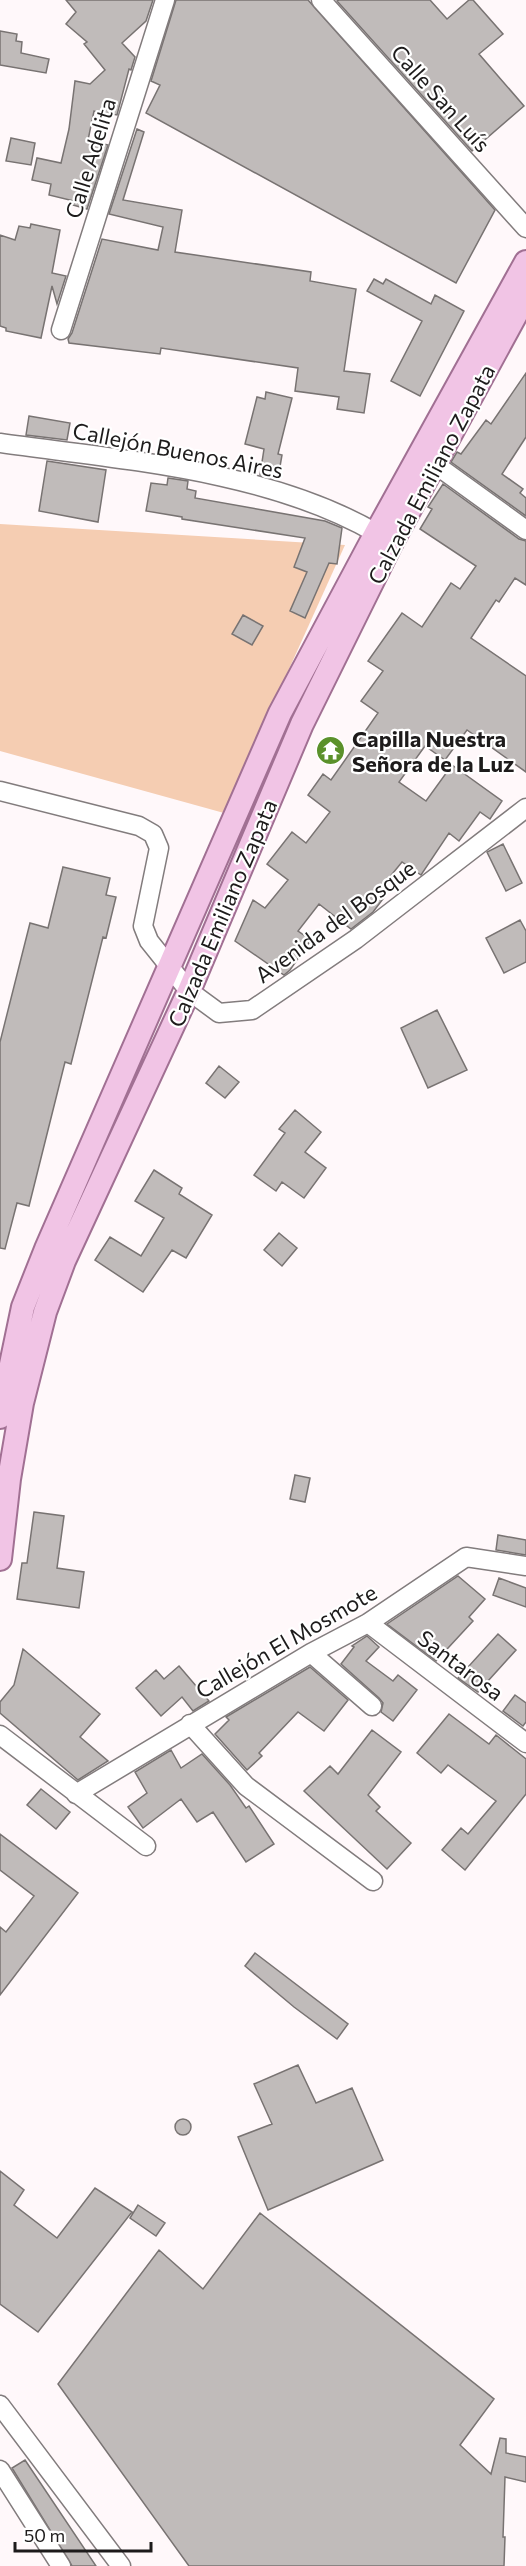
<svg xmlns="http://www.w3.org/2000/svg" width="526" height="2566" font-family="Commissioner,sans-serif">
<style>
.green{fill:#f5cdb2}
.building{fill:#c0bbba;stroke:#787372;stroke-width:1.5}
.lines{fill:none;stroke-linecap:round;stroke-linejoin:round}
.minor-casing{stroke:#827c7d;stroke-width:21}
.major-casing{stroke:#a17093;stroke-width:26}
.minor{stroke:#fff;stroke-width:18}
.major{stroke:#f1c4e5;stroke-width:22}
.labels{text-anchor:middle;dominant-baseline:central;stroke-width:4.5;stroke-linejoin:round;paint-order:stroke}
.street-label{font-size:22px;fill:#1d1b1b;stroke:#fff}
.poi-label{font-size:22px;font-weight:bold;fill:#1d1b1b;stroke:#fff;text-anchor:start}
</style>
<rect width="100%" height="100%" fill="#fff8fa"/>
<path class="green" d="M0,524L345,545L224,813L0,751Z"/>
<path class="building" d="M66,0H153L146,21L122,43L135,57L131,70L129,69L117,115L94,111L88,140L108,145L87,209L73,205L74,201L49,195L51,184L32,180L37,158L61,163L69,129L75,81L90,84L105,70L84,44L87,42L66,24L76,12Z
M176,0H308L495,210L456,283L146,113L160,85L151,81Z
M339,0H430L447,19L469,0H473L503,34L479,54L524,106L472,151L337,1Z
M0,31L17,34L16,41L22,42L21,53L49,59L46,73L0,65Z
M137,129L144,132L123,200L182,210L175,252L311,272L310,281L356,289L344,371L370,374L364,413L337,409L339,397L295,391L298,368L161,348L160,354L69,343L68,339L72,333L102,239L158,250L163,227L109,214Z
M11,138L35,143L31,165L6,161Z
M31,224L60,230L52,273L66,276L57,304L52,286L41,338L6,331V328L0,326V235L15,240L19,226L30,228Z
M374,279L383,284L386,279L431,304L435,295L464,311L420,396L391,381L422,321L367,291Z
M526,373V437L502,474L523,489L520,493L526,498V516L451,462L457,452L461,454L486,420L491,424Z
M266,392L292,398L278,454L282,455L278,478L260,475L264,449L245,444L257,397L265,399Z
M29,416L70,423L67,440L26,435Z
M47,461L106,470L98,522L39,511Z
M168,478L188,481L187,489L196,491L195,498L325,521L342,528L337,564L329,563L305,618L290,611L307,572L294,567L305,538L182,519V517L146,511L151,483L167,485Z
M443,484L519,539L526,541V585L515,578L499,602L496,600L471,638L526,676V772L467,730L445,760L425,746L399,782L426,801L452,765L502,801L490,819L480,812L459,841L449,833L421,875L402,862L379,890L386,895L373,912L351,929L319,904L298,931L311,940L290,970L284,975L235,941L253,900L265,908L288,880L267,864L292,832L306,843L330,812L308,795L323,774L331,780L378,713L361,701L383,671L368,661L402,613L422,627L451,583L460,589L476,566L420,529L432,509L428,507Z
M243,615L263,626L252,645L232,634Z
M503,844L522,883L506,891L487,852Z
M63,867L110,878L106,895L116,897L106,938L103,937L71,1064L65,1062L29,1206L17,1203L5,1249L0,1248V1042L30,923L48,928Z
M520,920L526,931V962L504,973L486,938Z
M437,1010L467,1070L428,1088L401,1028Z
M219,1066L239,1082L225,1098L206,1083Z
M295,1110L321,1132L305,1152L326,1168L304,1198L282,1182L276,1191L254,1175L285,1133L279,1129Z
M154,1170L182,1188L179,1194L212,1215L186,1258L172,1250L143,1292L95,1260L110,1237L141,1256L164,1218L135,1201Z
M279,1233L297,1248L282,1266L264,1250Z
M295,1475L310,1478L305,1502L290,1499Z
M34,1512L64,1516L57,1568L84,1572L79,1608L17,1599L22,1563H27Z
M498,1535L526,1540V1555L496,1550Z
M458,1576L485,1599L469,1617L473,1621L436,1661L387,1624Z
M499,1578L526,1588V1607L493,1595Z
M498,1634L516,1650L478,1692L458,1678Z
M367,1636L379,1647L366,1661L393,1681L398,1675L417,1690L393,1721L381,1712L383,1703L379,1698L341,1664L354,1647L352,1646Z
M23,1649L100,1714L80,1737L108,1761L78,1780L0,1713V1702L14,1685Z
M179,1666L209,1701L193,1711L182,1697L161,1716L136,1688L156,1670L164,1679Z
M310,1667L348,1700L324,1731L298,1712L259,1753L262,1756L247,1770L215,1734L229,1720L226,1717Z
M515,1695L526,1703V1722L523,1726L503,1711Z
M449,1714L489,1744L496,1735L526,1759V1794L465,1870L442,1850L461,1828L468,1834L496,1801L448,1765L441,1773L417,1753Z
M372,1730L401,1752L368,1795L380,1807L376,1811L411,1843L387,1869L304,1791L330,1766L338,1774Z
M171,1750L181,1768L202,1754L230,1785L246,1808L249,1806L274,1844L246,1862L213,1812L197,1822L181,1799L143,1828L128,1807L147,1793L135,1772Z
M41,1789L70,1812L56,1829L27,1805Z
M0,1834L78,1893L0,1995V1927L6,1932L34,1896L0,1870Z
M255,1953L348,2024L337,2039L294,2007L245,1966Z
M298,2065L316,2103L352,2088L383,2160L268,2210L238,2137L272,2124L254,2084Z
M175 2127a8 8 0 1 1 16 0a8 8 0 1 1-16 0Z
M0,2171L24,2190L14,2205L57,2238L95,2188L132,2212L38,2332L0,2304Z
M138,2205L165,2223L156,2236L130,2218Z
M260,2213L494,2399L460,2445L491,2474L500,2438L506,2439V2453L526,2457V2482L505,2477L503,2537H505L504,2566H189L58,2384L159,2250L203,2289Z
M25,2460L96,2566H72L12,2468Z"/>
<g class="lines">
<defs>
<path id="minor" d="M321,0L526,228
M61,330L165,0
M0,443C122,460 267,470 376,533
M436,465L526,530
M0,791L139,826L153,834L159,848L143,926L149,941L189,991L219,1013L252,1010L356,939L526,808
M368,1623L526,1743
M311,1653L372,1706
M190,1724L246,1786L373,1881
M0,1735L146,1846
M76,1794L311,1653L368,1623L466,1557L526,1566
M0,2405L121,2566
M0,2470L61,2566"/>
<path id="major" d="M0,1417L23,1307L46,1249L280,713L376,533L526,262
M0,1559L9,1479L22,1403L45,1312L64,1261L189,991L302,724L391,544L526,296"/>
</defs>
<use href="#minor" class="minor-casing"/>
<use href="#major" class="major-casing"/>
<use href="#minor" class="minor"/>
<use href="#major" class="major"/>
</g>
<defs>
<symbol id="temple-disc" viewBox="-11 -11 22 22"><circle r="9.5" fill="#5b912b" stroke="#fff"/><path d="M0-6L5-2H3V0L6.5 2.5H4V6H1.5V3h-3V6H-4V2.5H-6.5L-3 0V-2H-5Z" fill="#fff"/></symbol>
</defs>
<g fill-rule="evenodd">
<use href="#temple-disc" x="314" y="734" width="33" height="33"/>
</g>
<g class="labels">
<g class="street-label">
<text transform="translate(441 98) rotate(48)">Calle San Luís</text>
<text transform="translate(90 158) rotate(-73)">Calle Adelita</text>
<text transform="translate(178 450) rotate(11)">Callejón Buenos Aires</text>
<text transform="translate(431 474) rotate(-62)">Calzada Emiliano Zapata</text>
<text transform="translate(222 913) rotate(-67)">Calzada Emiliano Zapata</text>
<text transform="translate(335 921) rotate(-36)">Avenida del Bosque</text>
<text transform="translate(286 1641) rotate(-30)">Callejón El Mosmote</text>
<text transform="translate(461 1665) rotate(37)">Santarosa</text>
</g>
<g class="poi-label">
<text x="352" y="738">Capilla Nuestra<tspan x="352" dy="25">Señora de la Luz</tspan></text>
</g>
</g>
<path d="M15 2542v9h136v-9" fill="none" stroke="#1d1b1b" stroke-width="3"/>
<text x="24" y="2542" font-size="18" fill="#1d1b1b" stroke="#ffffff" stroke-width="4.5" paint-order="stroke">50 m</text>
</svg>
